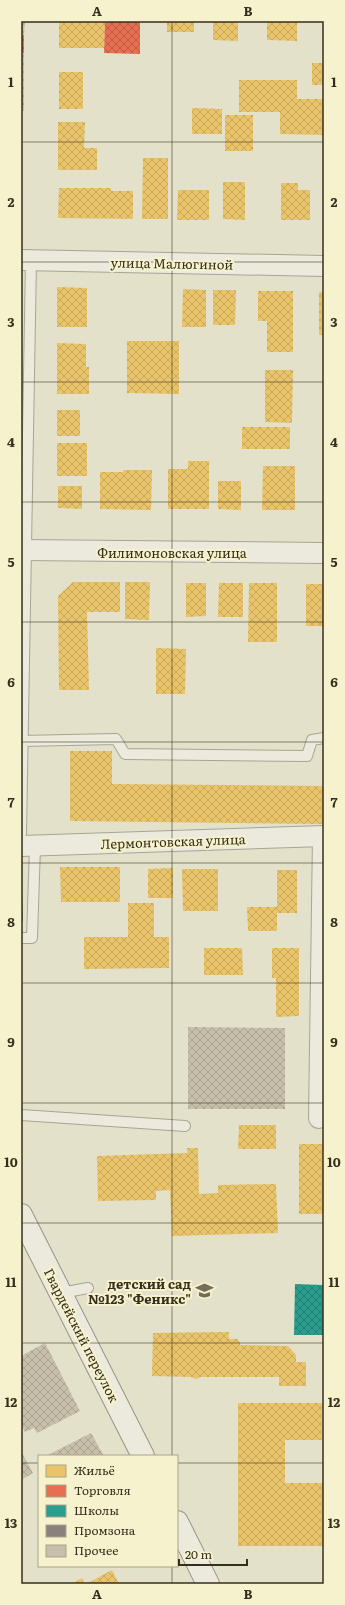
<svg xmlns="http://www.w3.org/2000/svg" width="345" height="1605" font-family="Literata,serif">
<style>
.homes{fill:url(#homes-cross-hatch)}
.shops{fill:url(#shops-cross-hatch)}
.schools{fill:url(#schools-cross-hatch)}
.industry{fill:url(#industry-cross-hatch)}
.building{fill:url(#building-cross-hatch)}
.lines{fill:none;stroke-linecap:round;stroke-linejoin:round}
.lane-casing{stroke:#a8a494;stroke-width:12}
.street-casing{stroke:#a8a494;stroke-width:22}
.secondary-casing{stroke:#989483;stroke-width:24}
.lane{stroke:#ebeadc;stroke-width:10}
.street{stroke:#ebeadc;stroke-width:20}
.secondary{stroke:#ebeadc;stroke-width:22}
.grid{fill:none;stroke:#362e1c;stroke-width:1;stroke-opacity:0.55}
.labels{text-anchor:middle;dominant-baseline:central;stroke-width:4;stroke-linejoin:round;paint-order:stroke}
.street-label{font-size:13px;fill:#362e1c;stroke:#f6f2ce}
.poi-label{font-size:13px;font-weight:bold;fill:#362e1c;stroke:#f6f2ce;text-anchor:end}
.neatline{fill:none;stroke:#362e1c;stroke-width:1.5}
.grid-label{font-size:13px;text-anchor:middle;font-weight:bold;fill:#362e1c}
</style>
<defs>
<pattern id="homes-cross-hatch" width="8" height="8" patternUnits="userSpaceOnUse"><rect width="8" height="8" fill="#e9c46a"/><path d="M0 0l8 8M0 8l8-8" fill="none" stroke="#c8a95b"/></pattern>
<pattern id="shops-cross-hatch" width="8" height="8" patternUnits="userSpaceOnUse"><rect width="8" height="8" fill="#e76f51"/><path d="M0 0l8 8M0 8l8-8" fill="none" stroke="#bc5c42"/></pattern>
<pattern id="schools-cross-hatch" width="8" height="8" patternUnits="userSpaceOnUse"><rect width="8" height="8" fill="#2a9d8f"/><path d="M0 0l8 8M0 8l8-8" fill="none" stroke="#258074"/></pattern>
<pattern id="industry-cross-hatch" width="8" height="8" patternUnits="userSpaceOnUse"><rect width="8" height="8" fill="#8a817c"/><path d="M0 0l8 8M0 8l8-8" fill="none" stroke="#726a65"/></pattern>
<pattern id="building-cross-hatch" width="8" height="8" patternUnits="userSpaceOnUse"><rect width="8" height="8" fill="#c7bfab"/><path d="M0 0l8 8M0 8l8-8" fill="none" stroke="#aca493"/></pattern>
</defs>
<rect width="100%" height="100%" fill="#e4e1ca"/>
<path class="homes" d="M59,21H105L104,48H59Z
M167,21H194V32H167Z
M213,21H238V41L213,40Z
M267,21H297V41L267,40Z
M312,63H324V85H312Z
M59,72H83V109H59Z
M239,80H297V99H324V135L280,134V112H239Z
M192,108L222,109V134H192Z
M225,115H253V151H225Z
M58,122H85L84,148H97V170H58Z
M143,158H168V219H142Z
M223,182H245V220L223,219Z
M281,183H298V190H310V220H281Z
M59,188H111V191H133V219L58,218Z
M178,190H209V220H177Z
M57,287L87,288V327H57Z
M183,289L206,290V327H182Z
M213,290H236L235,325H213Z
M258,291H293V352H267V321H258Z
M319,292H324V335H319Z
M127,341H179V394L127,393Z
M57,343L86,344V367H89V394H57Z
M265,370H293L292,423L265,422Z
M57,410H80V436H57Z
M242,427H290V449H242Z
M57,443H87V476H57Z
M188,461H209V509H168V469H188Z
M263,466H295V510H262Z
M123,470H152L151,510L100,509V472H123Z
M218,481H241V510L218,509Z
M58,486H82V509L58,508Z
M73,582H120V612H87L89,690H59L58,596Z
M125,582H150L149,620L125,619Z
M186,583H206V616L186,617Z
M219,583H243V617H218Z
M249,583H277V642H248Z
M306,584H324V626H306Z
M156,648L186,649L185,694H156Z
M70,751H112V784L324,786V824L70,821Z
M60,867H120V902H61Z
M173,868V898H148V869Z
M182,869H218V911H183Z
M277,870H297V913H277V931H248L247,907H277Z
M128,903H154V937H169V968L84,969V937H128Z
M204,948H242L243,975H204Z
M272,948H299V1016L276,1017V978H272Z
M239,1125H276V1149H238Z
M299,1144H324V1214H299Z
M187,1148H198L199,1194L218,1193V1185L276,1184L278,1233L172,1236L170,1190L156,1191V1200L98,1201L97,1156L187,1153Z
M229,1332V1339H237L240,1342V1345L288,1346L296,1355V1362H306V1386H279V1377H200L196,1379L192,1377L152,1376L153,1333Z
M238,1403H322V1440H285V1483H324V1546H238Z
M112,1570L119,1584H86Z
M82,1578L85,1584H71Z"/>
<path class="shops" d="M105,21H140V54L104,53Z
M21,35H24V53H21Z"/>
<path class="schools" d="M295,1284L323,1285L324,1335H294Z"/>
<path class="industry" d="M21,892H22L23,921H21Z"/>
<path class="building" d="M21,21H25L24,35H21Z
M21,53H24V111H21Z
M188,1027L285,1028V1109H188Z
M45,1343L80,1411L37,1433L34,1428L25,1432L21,1425V1356Z
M91,1433L104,1456H46Z
M21,1451L33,1473L21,1480Z"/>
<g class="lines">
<defs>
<path id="lane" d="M21,741L116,739L125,754L307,756L312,740L324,738
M21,834L31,260
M21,938H32L35,846
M21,1115L185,1126
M61,1293L88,1288"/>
<path id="street" d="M21,260L324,266
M21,550L324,553
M21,846L324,836
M319,1118L323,836"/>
<path id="secondary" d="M21,1215L143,1456
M177,1522L208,1584"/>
</defs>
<use href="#lane" class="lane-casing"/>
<use href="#street" class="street-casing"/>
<use href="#secondary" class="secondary-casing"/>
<use href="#lane" class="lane"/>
<use href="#street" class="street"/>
<use href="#secondary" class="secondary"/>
</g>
<path class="grid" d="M172,21V1456M21,142H324M21,262H324M21,382H324M21,502H324M21,622H324M21,742H324M21,863H324M21,983H324M21,1103H324M21,1223H324M21,1343H324M21,1463H39M177,1463H324M172,1566V1584"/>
<defs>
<symbol id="school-bare" viewBox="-9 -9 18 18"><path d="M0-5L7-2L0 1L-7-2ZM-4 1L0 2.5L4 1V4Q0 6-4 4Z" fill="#736d59" stroke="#f6f2ce" stroke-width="2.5" paint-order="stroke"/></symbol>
</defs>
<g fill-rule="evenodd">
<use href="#school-bare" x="192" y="1278" width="25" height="25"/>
</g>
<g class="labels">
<g class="street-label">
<text transform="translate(172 263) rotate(1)">улица Малюгиной</text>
<text x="172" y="552">Филимоновская улица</text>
<text transform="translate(173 841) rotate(-2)">Лермонтовская улица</text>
<text transform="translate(82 1335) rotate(63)">Гвардейский переулок</text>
</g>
<g class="poi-label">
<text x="191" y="1283">детский сад<tspan x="191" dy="15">№123 "Феникс"</tspan></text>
</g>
</g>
<rect width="345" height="1605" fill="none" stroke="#f6f2ce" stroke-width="44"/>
<rect x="38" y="1455" width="140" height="112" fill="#f6f2ce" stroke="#a9a487"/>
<rect x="46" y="1465" width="20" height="12" fill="#e9c46a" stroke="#a9a487"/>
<text x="74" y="1475" font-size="12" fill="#362e1c">Жильё</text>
<rect x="46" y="1485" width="20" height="12" fill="#e76f51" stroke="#a9a487"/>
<text x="74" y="1495" font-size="12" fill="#362e1c">Торговля</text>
<rect x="46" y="1505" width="20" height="12" fill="#2a9d8f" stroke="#a9a487"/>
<text x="74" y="1515" font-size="12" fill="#362e1c">Школы</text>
<rect x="46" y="1525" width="20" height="12" fill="#8a817c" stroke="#a9a487"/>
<text x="74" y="1535" font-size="12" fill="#362e1c">Промзона</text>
<rect x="46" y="1545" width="20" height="12" fill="#c7bfab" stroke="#a9a487"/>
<text x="74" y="1555" font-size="12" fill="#362e1c">Прочее</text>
<path d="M179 1559v6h68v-6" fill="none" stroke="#362e1c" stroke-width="2"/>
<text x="185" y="1559" font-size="12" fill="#362e1c" stroke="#f6f2ce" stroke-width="3" paint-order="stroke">20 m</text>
<rect x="22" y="22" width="301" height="1561" class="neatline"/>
<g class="grid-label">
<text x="97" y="16">A</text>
<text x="248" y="16">B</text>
<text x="11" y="87">1</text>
<text x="334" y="87">1</text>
<text x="11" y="207">2</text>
<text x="334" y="207">2</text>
<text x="11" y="327">3</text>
<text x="334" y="327">3</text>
<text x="11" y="447">4</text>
<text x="334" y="447">4</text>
<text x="11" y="567">5</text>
<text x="334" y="567">5</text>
<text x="11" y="687">6</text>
<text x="334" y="687">6</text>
<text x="11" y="807">7</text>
<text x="334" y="807">7</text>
<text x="11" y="927">8</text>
<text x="334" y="927">8</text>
<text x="11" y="1047">9</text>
<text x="334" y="1047">9</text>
<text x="11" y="1167">10</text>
<text x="334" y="1167">10</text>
<text x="11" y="1287">11</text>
<text x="334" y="1287">11</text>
<text x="11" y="1407">12</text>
<text x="334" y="1407">12</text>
<text x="11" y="1528">13</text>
<text x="334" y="1528">13</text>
<text x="97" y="1599">A</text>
<text x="248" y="1599">B</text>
</g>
</svg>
